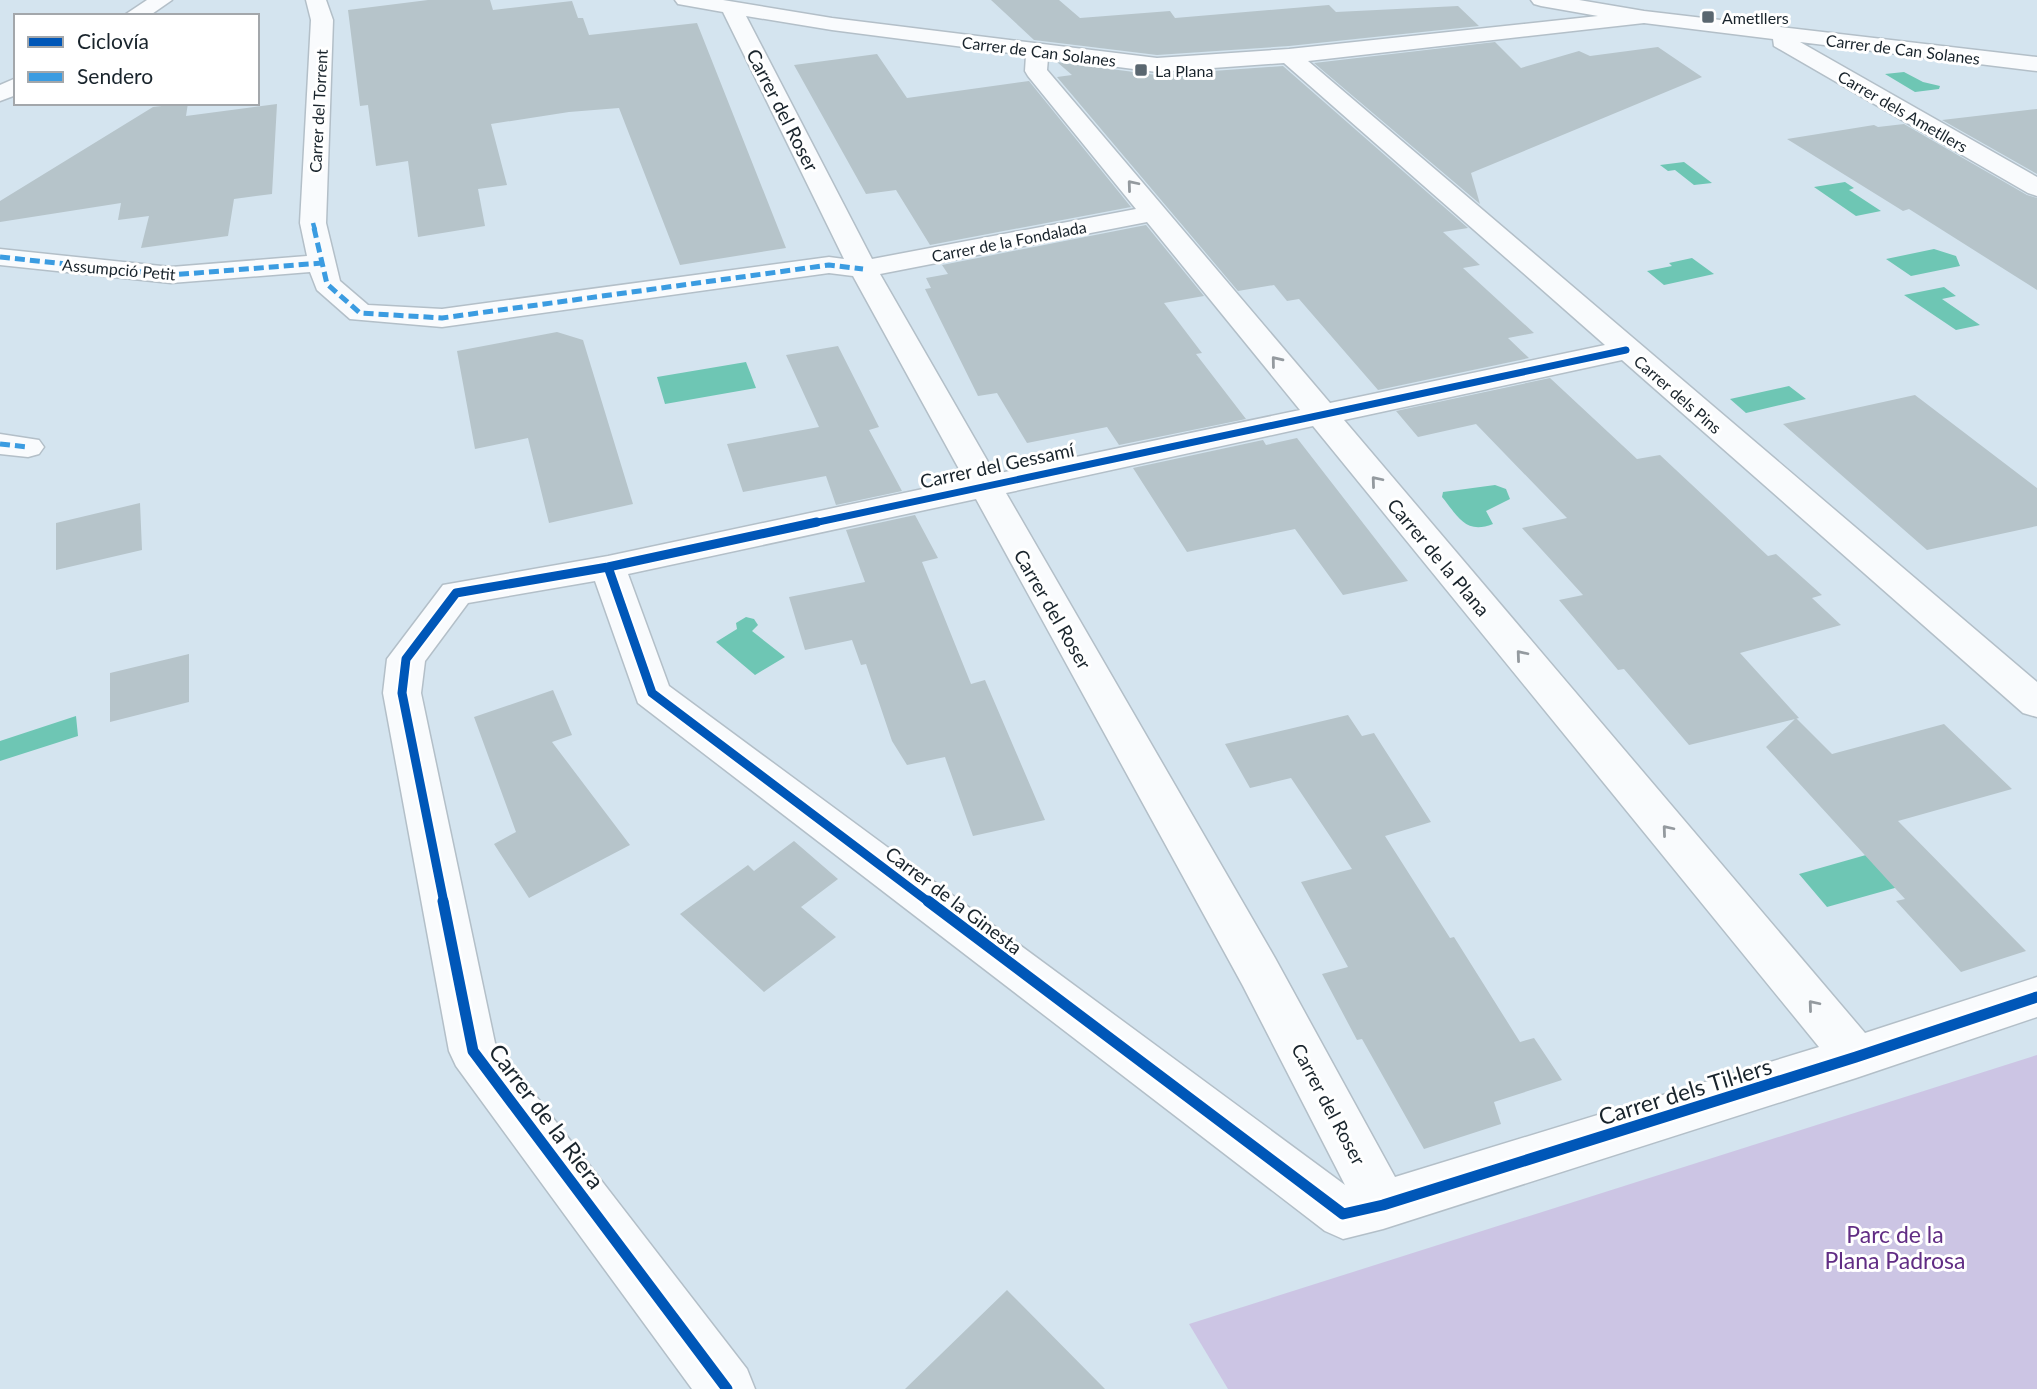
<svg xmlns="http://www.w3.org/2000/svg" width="2037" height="1389" font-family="Lato,sans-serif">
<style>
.green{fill:#ccc5e4}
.water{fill:#6ec6b4}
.building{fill:#b6c4ca}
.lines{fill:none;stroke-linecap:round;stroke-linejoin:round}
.minor-casing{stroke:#b3bfc8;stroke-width:3}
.minor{fill:#f9fbfd;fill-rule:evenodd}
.quiet-far1{stroke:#3b9ce1;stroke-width:4.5;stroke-dasharray:9 4.5;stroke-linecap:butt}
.quiet{stroke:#3b9ce1;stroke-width:5;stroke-dasharray:10 5;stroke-linecap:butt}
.cycleway-far2-casing{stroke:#fff;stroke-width:10}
.cycleway-far1-casing{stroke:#fff;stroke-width:13}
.cycleway-casing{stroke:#fff;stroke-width:16}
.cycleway-far2{stroke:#0057b8;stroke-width:7}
.cycleway-far1{stroke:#0057b8;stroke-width:9}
.cycleway{stroke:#0057b8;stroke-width:11}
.oneway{stroke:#949a9f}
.poi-dot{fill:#5a6770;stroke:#fff;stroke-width:2.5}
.labels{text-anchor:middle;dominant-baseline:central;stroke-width:6;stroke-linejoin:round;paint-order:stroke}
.far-poi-label{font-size:16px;fill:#19242c;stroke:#fff;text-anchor:start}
.far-street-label{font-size:16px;fill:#19242c;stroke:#fff}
.street-label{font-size:19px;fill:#19242c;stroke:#fff}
.near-street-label{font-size:23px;fill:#19242c;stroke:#fff}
.near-park-label{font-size:23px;fill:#612d84;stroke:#fff}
</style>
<rect width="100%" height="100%" fill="#d4e4ef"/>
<path class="green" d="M2037,1055V1389H1228L1189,1324Z"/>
<path class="water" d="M1904,72L1923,82L1940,86L1939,89L1915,92L1885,74Z
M1684,162L1712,183L1694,185L1675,170L1668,171L1660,165Z
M1845,182L1854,188L1849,190L1881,211L1856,216L1814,187Z
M1934,249L1956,256L1960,266L1911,276L1886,259Z
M1692,258L1714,274L1664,285L1647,271L1672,266L1669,263Z
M1944,287L1956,296L1942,299L1980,325L1956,330L1904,295Z
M746,362L756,388L665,404L657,377Z
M1789,386L1806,399L1746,413L1730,399Z
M1495,485L1506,489L1510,499L1486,511L1493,524C1465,535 1458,516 1442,497L1443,492Z
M746,617L754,619L758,625L752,631L785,657L755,675L716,642L737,629L736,623Z
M76,716L78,736L0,761V741Z
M1880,851L1909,884L1827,907L1799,874Z"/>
<path class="building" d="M428,0H490L493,10L572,1L578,18H583L589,35L697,23L786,248L680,265L619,108L569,112L491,124L507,185L478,189L485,226L418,237L408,161L376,166L368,105L360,106L348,10Z
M991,0H1059L1080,18L1170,11L1175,18L1329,5L1336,12L1458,6L1479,26L1289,46L1157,55L1034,40Z
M1495,42L1521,68L1579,51L1590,56L1658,47L1702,77L1471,173L1480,204L1314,63Z
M877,54L907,98L1029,81L1131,207L930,245L896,190L866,194L794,65Z
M1057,62L1157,75L1283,66L1468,228L1443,232L1480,265L1463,268L1534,333L1508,338L1529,358L1378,390L1299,299L1287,301L1274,285L1238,291L1057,77L1072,75Z
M188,103L186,116L277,104L272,194L234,199L228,236L141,248L149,216L118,220L121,203L0,222V201L153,107Z
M2037,109V174L1942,120Z
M1904,124L2027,195L2037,198V290L1909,209L1903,211L1787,139L1874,125L1878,127Z
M1146,225L1204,296L1164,303L1202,353L1196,354L1246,419L1119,445L1107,427L1027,443L997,393L978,396L925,289L931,288L926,278L948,274L942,265Z
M557,332L583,340L633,504L549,523L528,438L475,449L457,351Z
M838,346L879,427L869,430L902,491L836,505L826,476L743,492L727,444L819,427L786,355Z
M1550,378L1637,459L1660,455L1768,556L1776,554L1822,595L1812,598L1841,625L1740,653L1799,718L1689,745L1624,669L1618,670L1559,600L1583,595L1522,528L1567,518L1476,424L1418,437L1396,411Z
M1915,395L2037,488V526L1927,550L1783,424Z
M1297,438L1408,581L1343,595L1295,529L1187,552L1133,468L1263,440L1266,445Z
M140,503L142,550L56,570V523Z
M915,515L938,558L922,562L971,684L985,680L1045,820L973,836L945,757L907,765L892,741L866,664L861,665L852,640L805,650L789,597L865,582L846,530Z
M189,654V702L110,722V673Z
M553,690L572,735L552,742L630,845L529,898L494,844L516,832L474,717Z
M1348,715L1362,736L1374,733L1431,822L1385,836L1450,938L1454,937L1520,1042L1534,1038L1562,1080L1494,1102L1501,1124L1424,1149L1362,1039L1357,1040L1322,974L1348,967L1301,882L1352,869L1291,778L1250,788L1225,744Z
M1796,718L1832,754L1944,724L2012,789L1898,821L2026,951L1961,972L1896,901L1905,899L1766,747Z
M794,841L838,879L801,907L836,937L764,992L680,914L748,865L754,871Z
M1007,1290L1105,1389H905Z"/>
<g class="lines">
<defs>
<path id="minor" d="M147,0H172L149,16H123Z
M306,0H326L333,20L326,223L340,281L368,305L442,309L829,257L844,259L723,12L678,4L675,0H723L832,18L1157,58L1289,49L1598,16L1541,6L1534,4L1531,0H1579L1644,11L2037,57V71L1800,42L2037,177V196L2028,193L1774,46L1773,39L1644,23L1308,61L2037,682V717L2023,713L1622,360L1344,420L1865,1033L2037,977V1017L1856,1078L1383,1229L1343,1239L1325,1231L638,703L595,581L468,603L425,661L421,693L495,1043L747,1369L755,1389H692L456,1066L449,1051L383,693L387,659L443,585L608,556L965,480L853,276L829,273L442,327L350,319L317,290L310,272L171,283L0,265V249L171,267L307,256L300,223L311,20ZM746,16L832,30L1026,55L1025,71L1028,76L1136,209L872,259ZM1048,58L1157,72L1284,63L1605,345L1330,403L1047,70ZM1147,222L1300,410L995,474L880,274ZM1313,426L1819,1047L1395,1177L1275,958L1006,493ZM976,499L1243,986L1345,1185L669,686L628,574Z
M16,78V95L0,101V85Z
M0,434L39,440L44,447L39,454L28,457L0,454Z"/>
</defs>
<use href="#minor" class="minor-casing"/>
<use href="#minor" class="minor"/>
<path class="quiet-far1" d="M313,223L315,230"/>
<path class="quiet" d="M314,228L327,284L360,313L442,318L829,265L863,269
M0,257L171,275L322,263
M0,444L28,447"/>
<defs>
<path id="cycleway-far2" d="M809,524L1626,350"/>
<path id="cycleway-far1" d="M608,567L652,693L930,903
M444,903L402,693L406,659L456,593L608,567L817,522"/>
<path id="cycleway" d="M443,901L473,1051L727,1389
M928,901L1343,1214L1383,1205L1856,1057L2037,997"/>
</defs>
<use href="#cycleway-far2" class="cycleway-far2-casing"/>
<use href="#cycleway-far1" class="cycleway-far1-casing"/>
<use href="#cycleway" class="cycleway-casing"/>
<use href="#cycleway-far2" class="cycleway-far2"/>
<use href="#cycleway-far1" class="cycleway-far1"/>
<use href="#cycleway" class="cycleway"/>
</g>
<defs><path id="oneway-chevron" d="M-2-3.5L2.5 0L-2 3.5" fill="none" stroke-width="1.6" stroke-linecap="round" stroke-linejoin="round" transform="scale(1.75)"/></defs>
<g class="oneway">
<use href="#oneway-chevron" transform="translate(1132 185) rotate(-130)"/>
<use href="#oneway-chevron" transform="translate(1276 361) rotate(-129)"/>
<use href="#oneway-chevron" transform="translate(1376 481) rotate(-130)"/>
<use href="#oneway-chevron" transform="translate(1521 655) rotate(-130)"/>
<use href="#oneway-chevron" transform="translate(1667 830) rotate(-130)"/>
<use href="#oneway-chevron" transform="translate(1813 1005) rotate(-130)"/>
</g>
<g class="poi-dot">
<rect x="1701" y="10" width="14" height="14" rx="3.5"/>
<rect x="1134" y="63" width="14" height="14" rx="3.5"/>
</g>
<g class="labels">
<g class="far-poi-label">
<text x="1722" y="17">Ametllers</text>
<text x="1155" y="70">La Plana</text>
</g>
<g class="far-street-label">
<text transform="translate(1903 49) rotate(7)">Carrer de Can Solanes</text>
<text transform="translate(1039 51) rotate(7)">Carrer de Can Solanes</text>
<text transform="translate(318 111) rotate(-87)">Carrer del Torrent</text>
<text transform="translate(1903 111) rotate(30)">Carrer dels Ametllers</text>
<text transform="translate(1009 241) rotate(-11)">Carrer de la Fondalada</text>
<text transform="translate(119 269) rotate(5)">Assumpció Petit</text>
<text transform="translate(1678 394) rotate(41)">Carrer dels Pins</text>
</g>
<g class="street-label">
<text transform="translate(783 110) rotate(63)">Carrer del Roser</text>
<text transform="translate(997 465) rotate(-12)">Carrer del Gessamí</text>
<text transform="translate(1439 557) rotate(50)">Carrer de la Plana</text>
<text transform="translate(1053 609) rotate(60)">Carrer del Roser</text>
<text transform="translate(954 900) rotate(37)">Carrer de la Ginesta</text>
<text transform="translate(1329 1104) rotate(62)">Carrer del Roser</text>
</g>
<g class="near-street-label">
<text transform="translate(1685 1091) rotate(-17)">Carrer dels Til·lers</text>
<text transform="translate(547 1116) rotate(53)">Carrer de la Riera</text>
</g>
<g class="near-park-label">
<text x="1895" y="1234">Parc de la<tspan x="1895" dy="26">Plana Padrosa</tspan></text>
</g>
</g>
<rect x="14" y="14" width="245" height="91" fill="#ffffff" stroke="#a3a7ab" stroke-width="2"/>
<rect x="28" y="37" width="35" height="10" fill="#0057b8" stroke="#a3a7ab" stroke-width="2"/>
<text x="77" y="49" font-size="21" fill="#19242c">Ciclovía</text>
<rect x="28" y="72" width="35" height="10" fill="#3b9ce1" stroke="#a3a7ab" stroke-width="2"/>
<text x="77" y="84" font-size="21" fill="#19242c">Sendero</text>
</svg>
